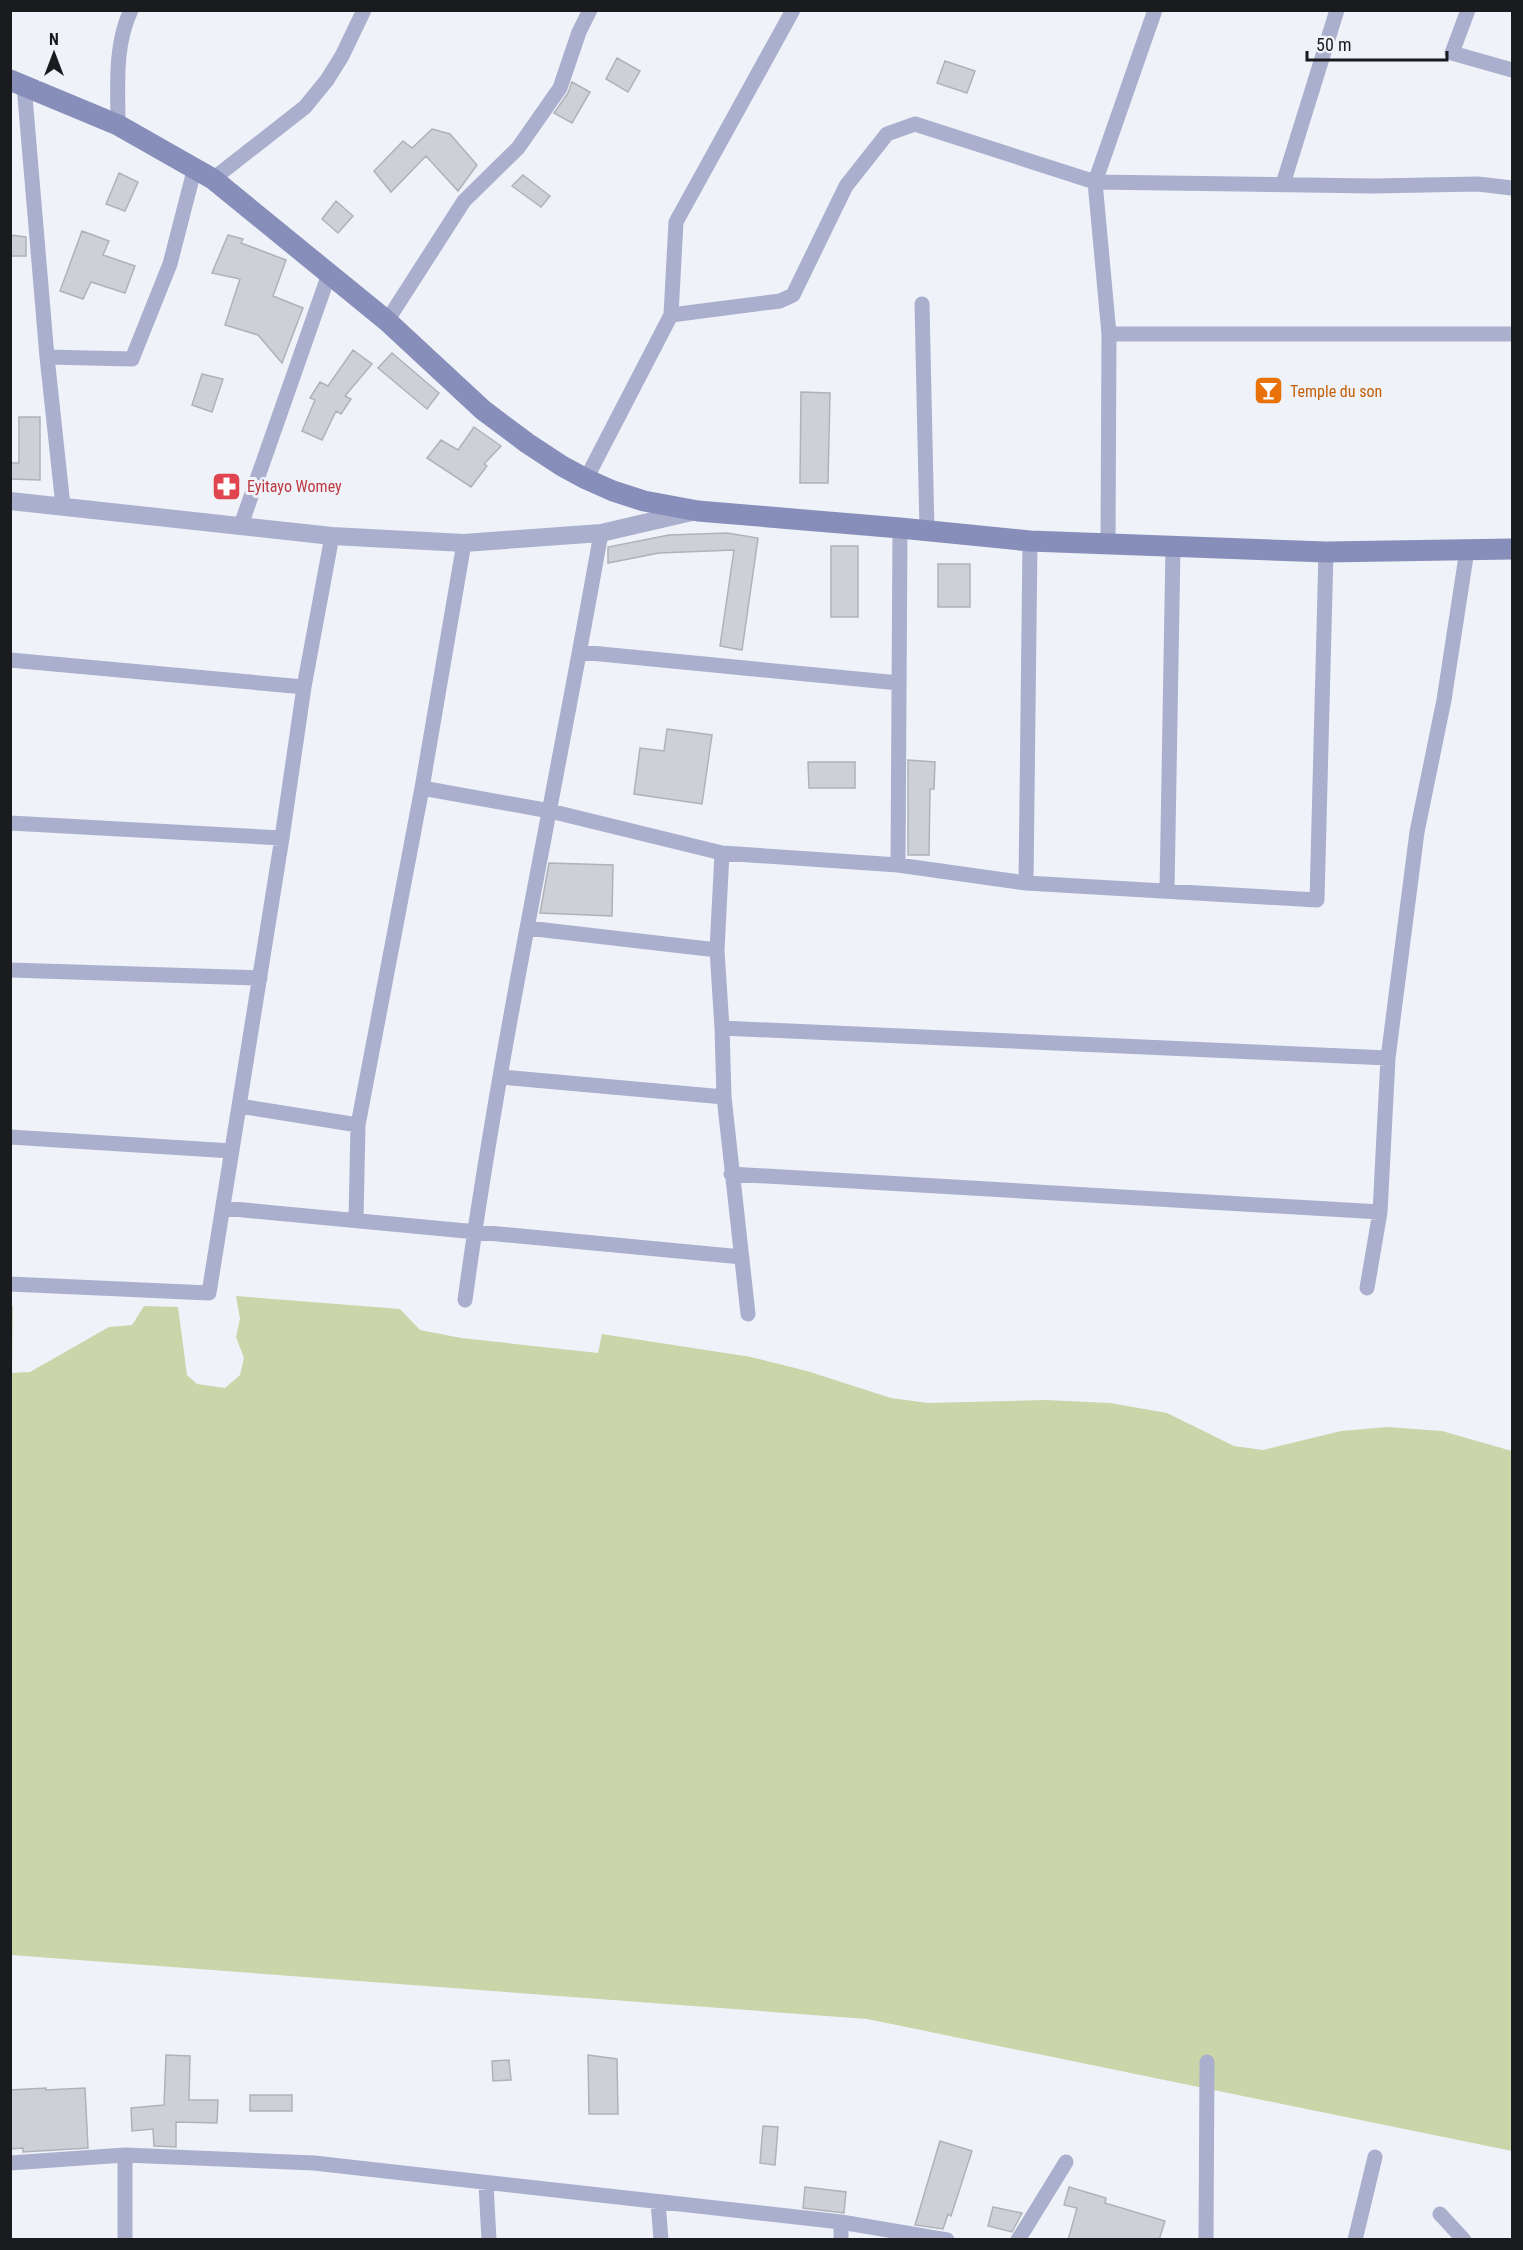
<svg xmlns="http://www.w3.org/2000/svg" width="1523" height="2250" font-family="'Roboto Condensed',sans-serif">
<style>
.green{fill:#cbd5aa}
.building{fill:#ced0d8;stroke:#afb2b9;stroke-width:1.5}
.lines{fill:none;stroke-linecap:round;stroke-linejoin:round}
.minor{stroke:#aaafcd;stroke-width:15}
.tertiary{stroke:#aaafcd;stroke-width:18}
.secondary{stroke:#878eba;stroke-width:21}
.labels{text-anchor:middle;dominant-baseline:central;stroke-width:6;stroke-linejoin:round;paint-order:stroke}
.food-label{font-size:16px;fill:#c56008;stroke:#eff2f9;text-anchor:start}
.health-label{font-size:16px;fill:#be3a42;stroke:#eff2f9;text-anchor:start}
</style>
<rect width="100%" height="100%" fill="#eff2f9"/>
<path class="green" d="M236,1296L400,1309L420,1330L461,1338L598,1353L602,1334L751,1357L807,1371L891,1398L928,1403L1045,1400L1110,1403L1167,1413L1234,1446L1263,1450L1341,1431L1387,1427L1442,1431L1512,1451V2151L867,2019L11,1955L10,1306H13L12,1373L30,1372L109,1327L132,1325L144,1306L178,1307L187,1375L197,1384L225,1388L240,1375L244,1358L236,1337L240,1319Z"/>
<path class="building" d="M617,58L640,71L628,92L606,79Z
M945,61L975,71L967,93L937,83Z
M572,82L590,92L572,123L554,113L568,93Z
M432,129L450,134L477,165L458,191L426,156L391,192L374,171L403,141L412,148Z
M119,173L138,182L125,211L106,204Z
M523,175L550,196L541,207L512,186Z
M336,201L353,216L338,233L322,219Z
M82,231L109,241L103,255L135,266L125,293L91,282L83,299L60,291Z
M10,235L26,237V256H10Z
M228,235L243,239L241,243L286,260L273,296L303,308L282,363L258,335L225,325L240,279L212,273Z
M353,350L372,364L345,396L351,399L341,414L336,411L322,440L302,431L315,400L310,398L320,382L328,386Z
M392,353L439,393L427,409L378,368Z
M202,374L223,379L212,412L192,405Z
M801,392L830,393L828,483H800Z
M19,417H40V480L10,479V463H19Z
M474,427L501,446L484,464L487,466L471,487L427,458L441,440L458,450Z
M727,533L758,538L742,650L720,646L734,550L659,553L608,563V547L669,535Z
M831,546H858V617H831Z
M938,564H970V607H938Z
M667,729L712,735L702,804L634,794L640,748L664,751Z
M908,760L935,762L934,789H930L929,855H908Z
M808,762H855V788H809Z
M549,863L613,865L612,916L540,913Z
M166,2055L190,2056L189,2100H218L217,2123L176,2122V2147L154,2146L153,2129L132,2131L131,2108L164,2105Z
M588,2055L617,2059L618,2114H589Z
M509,2060L511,2080L493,2081L492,2061Z
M46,2088V2090L85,2088L88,2148L23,2152V2148L10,2149V2090Z
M250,2095H292V2111H250Z
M763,2126L778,2127L775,2165L760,2163Z
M940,2141L972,2151L951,2216L948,2214L943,2229L915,2225Z
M805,2187L846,2192L844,2213L803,2208Z
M1069,2187L1106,2198L1105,2203L1165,2221L1159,2240H1068L1077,2208L1064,2205Z
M993,2207L1022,2213L1012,2232L988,2226Z"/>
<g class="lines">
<path class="minor" d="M1468,10L1452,53L1512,70
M24,85L47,357L63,506
M118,125C118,87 114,46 131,10
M213,179L305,107L327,80L342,56L364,10
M1283,184L1337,10
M922,304L927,531
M671,315L780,301L793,295L846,186L887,134L915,124L1095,182L1374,186L1478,184L1512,188
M387,321L464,201L518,148L560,88L579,32L590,10
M1109,334H1512
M47,357L132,359L170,264L195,167
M586,479L671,315L676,222L793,10
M241,525L329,274
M1108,543L1109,334L1095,182L1155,10
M580,652L899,683
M10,660L304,687
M422,788L550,811L722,853L898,865L1026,883L1317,900L1326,552
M10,823L282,838
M722,853L717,950L722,1028L724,1097L748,1314
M898,865L900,528
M1026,883L1030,541
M1167,891L1173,547
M527,928L717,950
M10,970L260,978
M722,1028L1388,1058
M501,1077L724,1097
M239,1106L358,1125
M10,1137L232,1151
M731,1174L1380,1212
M223,1208L742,1257
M356,1219L358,1125L422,788L464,543
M10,1284L209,1293L282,838L304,687L332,536
M1367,1288L1380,1212L1388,1058L1417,832L1444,700L1467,550
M465,1300C500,1043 556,789 601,533
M125,2155V2240
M10,2163L125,2155L314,2163L841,2222L947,2240
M486,2184L489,2240
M658,2202L661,2240
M1440,2214L1464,2240
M841,2222V2240
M1018,2240L1066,2162
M1206,2240L1207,2062
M1355,2240L1375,2157"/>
<path class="tertiary" d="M10,501L332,536L464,543L601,533L696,511"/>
<path class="secondary" d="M10,80L118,125L213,179L387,321L483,410L527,443L562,466L586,479L613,491L644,501L698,511L900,528L1030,541L1326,552L1512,549"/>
</g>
<defs>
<symbol id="bar-square" viewBox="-11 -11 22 22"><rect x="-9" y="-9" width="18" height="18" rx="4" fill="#e8710a" stroke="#eff2f9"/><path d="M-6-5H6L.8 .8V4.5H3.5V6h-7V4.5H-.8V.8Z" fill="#fff"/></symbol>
<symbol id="pharmacy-square" viewBox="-11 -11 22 22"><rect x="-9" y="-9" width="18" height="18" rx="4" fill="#e0444e" stroke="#eff2f9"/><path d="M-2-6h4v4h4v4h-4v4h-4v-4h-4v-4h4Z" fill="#fff"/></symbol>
</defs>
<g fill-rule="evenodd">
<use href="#bar-square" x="1252" y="374" width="33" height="33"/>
<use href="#pharmacy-square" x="210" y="470" width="33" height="33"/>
</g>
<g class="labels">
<g class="food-label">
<text x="1290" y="391">Temple du son</text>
</g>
<g class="health-label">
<text x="247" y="486">Eyitayo Womey</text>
</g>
</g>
<rect width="1523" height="2250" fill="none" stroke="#1a1b1e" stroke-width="24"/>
<g transform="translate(54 54)" stroke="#eff2f9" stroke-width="4.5" paint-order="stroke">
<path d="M0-4.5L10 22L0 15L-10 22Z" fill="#1a1b1e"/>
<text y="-9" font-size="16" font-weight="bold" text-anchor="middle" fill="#1a1b1e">N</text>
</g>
<path d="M1307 51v9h140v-9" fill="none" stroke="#1a1b1e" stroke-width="3"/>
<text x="1316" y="51" font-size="18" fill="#1a1b1e" stroke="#eff2f9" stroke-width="4.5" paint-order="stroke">50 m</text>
</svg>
